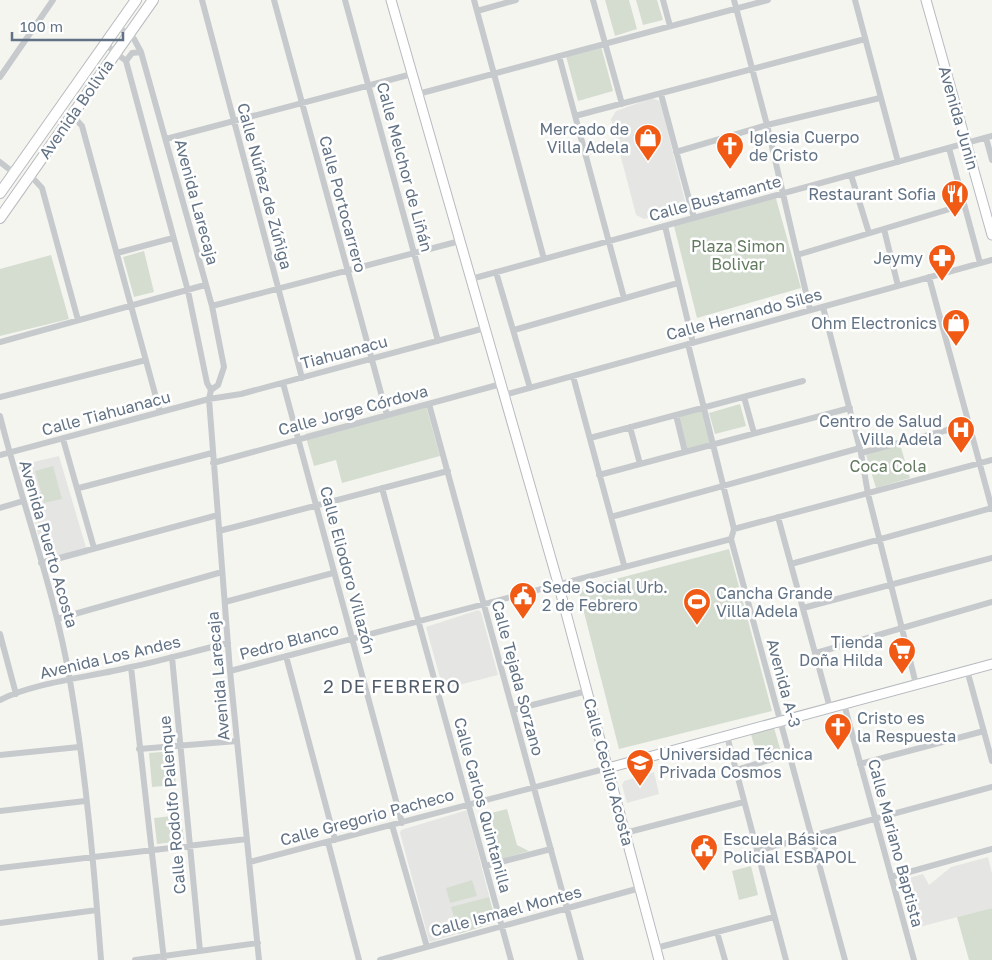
<svg xmlns="http://www.w3.org/2000/svg" width="992" height="960" font-family="'Golos Text',sans-serif">
<style>
.built{fill:#e5e6e4}
.green{fill:#d5ddd1}
.lines{fill:none;stroke-linecap:round;stroke-linejoin:round}
.secondary-casing{stroke:#b6bbc0;stroke-width:11}
.primary-casing{stroke:#b9bcc0;stroke-width:12}
.street{stroke:#c7cacd;stroke-width:6}
.secondary{stroke:#fff;stroke-width:9}
.primary{stroke:#fff;stroke-width:10}
.labels{text-anchor:middle;dominant-baseline:central;stroke-width:5;stroke-linejoin:round;paint-order:stroke}
.street-label{font-size:16px;fill:#617284;stroke:#fff}
.poi-label{font-size:16px;fill:#617284;stroke:#fff;text-anchor:end}
.park-label{font-size:16px;fill:#647b61;stroke:#fff}
.neighbourhood-label{font-size:18px;letter-spacing:1px;fill:#505c69;stroke:#fff}
</style>
<rect width="100%" height="100%" fill="#f5f5f0"/>
<path class="built" d="M652,98L660,101L686,205L681,208L644,219L636,215L611,119L616,111Z
M59,456L88,554L47,565L19,467L20,465Z
M478,610L481,612L498,675L443,689L426,627Z
M654,772L659,794L627,803L622,785L624,781Z
M467,810L495,919L493,923L431,942L429,941L400,833L401,830Z
M988,857L992,873V908L912,929L900,884L902,880L923,874L929,885L951,867Z"/>
<path class="green" d="M605,0H629L637,29L615,36Z
M636,0H657L663,20L643,25Z
M601,46L613,91L578,101L566,56Z
M775,195L801,288L697,318L673,222Z
M144,251L154,292L134,297L123,257Z
M51,255L69,319L0,336V269Z
M425,402L440,456L342,483L336,460L314,466L305,434Z
M740,404L746,426L715,434L709,413Z
M702,410L711,443L686,450L678,416Z
M900,444L910,478L876,488L866,455Z
M53,466L62,499L44,503L35,471Z
M729,549L772,711L619,749L578,589Z
M773,724L781,752L758,759L750,731Z
M173,751L176,785L152,787L149,753Z
M507,809L517,845L529,851L495,861L483,815Z
M181,815L184,841L157,844L154,818Z
M751,866L758,895L739,900L732,871Z
M472,880L477,896L450,903L446,888Z
M489,897L495,919L493,923L459,934L451,907Z
M992,908V960H969L957,917Z"/>
<g class="lines">
<defs>
<path id="secondary" d="M391,0L558,583L659,960
M926,0L992,235
M608,768L992,664"/>
<path id="primary" d="M0,193L136,0
M0,218L153,0"/>
</defs>
<use href="#secondary" class="secondary-casing"/>
<use href="#primary" class="primary-casing"/>
<path class="street" d="M202,0L302,378
M274,0L387,415
M345,0L438,341
M474,0L544,259
M593,0L622,104
M663,0L670,26
M734,0L767,125L810,310
M855,0L898,162
M477,11L516,0
M117,26L134,39L141,52L212,306L224,367L218,385L211,390L209,399L230,671L259,960
M105,44L126,61L188,291L207,383L211,390
M559,56L624,298
M126,61L132,53L141,52
M0,77L53,0
M418,94L768,0
M661,94L694,218
M72,115L82,126L160,412
M575,116L865,39
M986,138L992,160
M166,139L412,74
M949,148L980,263
M676,152L767,125L880,98
M0,162L14,173
M30,175L42,188L78,320
M851,175L869,233
M665,226L693,343
M884,229L898,286
M117,253L173,238
M797,255L963,205
M496,272L530,388
M929,277L992,509
M471,279L992,136
M212,306L460,241
M823,307L861,453L868,494L916,684
M514,330L678,283
M0,342L205,285
M688,344L734,529
M573,376L624,565
M283,383L402,823
M504,395L992,260
M0,397L146,360
M744,397L754,433
M429,404L581,960
M676,415L685,452
M0,416C22,504 55,591 70,681C86,773 94,867 101,960
M630,427L640,464
M590,438L803,381
M63,439L94,548
M861,453L970,424
M0,455L209,399L241,394L485,328
M213,463L501,384
M599,475L850,408
M79,488L212,453
M382,488L511,960
M0,508L23,501
M611,517L860,448
M778,517L830,708
M734,529L731,539L845,960
M734,529L992,460
M219,531L448,471
M41,563L218,515
M791,564L992,508
M225,602L333,573
M803,608L992,558
M57,619L222,572
M0,634L16,694
M816,653L992,602
M286,656L335,840
M172,657L200,951
M131,667L164,960
M967,670L992,761
M230,671L731,539
M0,700C36,682 91,677 131,667C163,660 195,651 228,643
M844,704L914,960
M513,710L587,691
M727,736L786,960
M139,749L237,741
M0,755L79,747
M860,764L984,731
M736,770L789,754
M0,811L85,801
M392,825L427,947
M625,833L744,802
M328,842L359,960
M757,851L992,787
M250,862L608,768
M485,866L551,849
M0,868L247,839
M891,877L992,849
M0,923L97,910
M717,932L725,960
M656,948L774,917
M135,960L258,943
M380,960L640,888"/>
<use href="#secondary" class="secondary"/>
<use href="#primary" class="primary"/>
</g>
<defs>
<symbol id="shop-pin" viewBox="-11 -11 22 30"><path d="M0 17L-7.5 6A9.5 9.5 0 1 1 7.5 6Z" fill="#f15a14" stroke="#fff"/><path d="M-5-2.5h2.3a2.7 3.5 0 0 1 5.4 0H5L5.5 6h-11ZM-1.5-2.5h3a1.5 2.3 0 0 0-3 0Z" fill="#fff"/></symbol>
<symbol id="church-pin" viewBox="-11 -11 22 30"><path d="M0 17L-7.5 6A9.5 9.5 0 1 1 7.5 6Z" fill="#f15a14" stroke="#fff"/><path d="M-1.2-6h2.4v3.5h3.3v2.4h-3.3V6h-2.4V-.1h-3.3v-2.4h3.3Z" fill="#fff"/></symbol>
<symbol id="restaurant-pin" viewBox="-11 -11 22 30"><path d="M0 17L-7.5 6A9.5 9.5 0 1 1 7.5 6Z" fill="#f15a14" stroke="#fff"/><path d="M-5-6h1v4h1v-4h1v4h1v-4h1v5L-1.5 .5V6h-2V.5L-5-1ZM5-6V6H3V1.5H1.5Q1.5-4 5-6Z" fill="#fff"/></symbol>
<symbol id="pharmacy-pin" viewBox="-11 -11 22 30"><path d="M0 17L-7.5 6A9.5 9.5 0 1 1 7.5 6Z" fill="#f15a14" stroke="#fff"/><path d="M-2-6h4v4h4v4h-4v4h-4v-4h-4v-4h4Z" fill="#fff"/></symbol>
<symbol id="hospital-pin" viewBox="-11 -11 22 30"><path d="M0 17L-7.5 6A9.5 9.5 0 1 1 7.5 6Z" fill="#f15a14" stroke="#fff"/><path d="M-5-5h3v3.5h4V-5h3V5h-3V1.5h-4V5h-3Z" fill="#fff"/></symbol>
<symbol id="civic-pin" viewBox="-11 -11 22 30"><path d="M0 17L-7.5 6A9.5 9.5 0 1 1 7.5 6Z" fill="#f15a14" stroke="#fff"/><path d="M-.6-6.5H3V-4.5H.6V-3L4-1V1h2V6H-6V1h2V-1L-.6-3ZM-1.2 2.5V6h2.4V2.5Z" fill="#fff"/></symbol>
<symbol id="stadium-pin" viewBox="-11 -11 22 30"><path d="M0 17L-7.5 6A9.5 9.5 0 1 1 7.5 6Z" fill="#f15a14" stroke="#fff"/><path d="M0-5a6.5 5 0 1 0 0 10a6.5 5 0 1 0 0-10ZM-3.5-1.8h7v3.6h-7Z" fill="#fff"/></symbol>
<symbol id="supermarket-pin" viewBox="-11 -11 22 30"><path d="M0 17L-7.5 6A9.5 9.5 0 1 1 7.5 6Z" fill="#f15a14" stroke="#fff"/><path d="M-6-5.5h2.5l.6 2H6L4.5 2H-2.5L-4.4-4H-6ZM-1.5 3.2a1.3 1.3 0 1 0 .1 0ZM3 3.2a1.3 1.3 0 1 0 .1 0Z" fill="#fff"/></symbol>
<symbol id="university-pin" viewBox="-11 -11 22 30"><path d="M0 17L-7.5 6A9.5 9.5 0 1 1 7.5 6Z" fill="#f15a14" stroke="#fff"/><path d="M0-5L7-2L0 1L-7-2ZM-4 1L0 2.5L4 1V4Q0 6-4 4Z" fill="#fff"/></symbol>
</defs>
<g fill-rule="evenodd">
<use href="#shop-pin" x="632" y="122" width="32" height="43"/>
<use href="#church-pin" x="714" y="130" width="32" height="43"/>
<use href="#restaurant-pin" x="939" y="178" width="32" height="43"/>
<use href="#pharmacy-pin" x="926" y="242" width="32" height="43"/>
<use href="#shop-pin" x="940" y="307" width="32" height="43"/>
<use href="#hospital-pin" x="945" y="414" width="32" height="43"/>
<use href="#civic-pin" x="507" y="580" width="32" height="43"/>
<use href="#stadium-pin" x="681" y="586" width="32" height="43"/>
<use href="#supermarket-pin" x="886" y="635" width="32" height="43"/>
<use href="#church-pin" x="822" y="711" width="32" height="43"/>
<use href="#university-pin" x="624" y="747" width="32" height="43"/>
<use href="#civic-pin" x="688" y="832" width="32" height="43"/>
</g>
<g class="labels">
<g class="street-label">
<text transform="translate(76 109) rotate(-55)">Avenida Bolivia</text>
<text transform="translate(959 118) rotate(74)">Avenida Junin</text>
<text transform="translate(405 167) rotate(75)">Calle Melchor de Liñán</text>
<text transform="translate(265 186) rotate(75)">Calle Núñez de Zúñiga</text>
<text transform="translate(715 198) rotate(-15)">Calle Bustamante</text>
<text transform="translate(197 202) rotate(75)">Avenida Larecaja</text>
<text transform="translate(343 204) rotate(75)">Calle Portocarrero</text>
<text transform="translate(744 314) rotate(-15)">Calle Hernando Siles</text>
<text transform="translate(344 352) rotate(-15)">Tiahuanacu</text>
<text transform="translate(353 410) rotate(-15)">Calle Jorge Córdova</text>
<text transform="translate(106 413) rotate(-15)">Calle Tiahuanacu</text>
<text transform="translate(49 544) rotate(74)">Avenida Puerto Acosta</text>
<text transform="translate(348 570) rotate(75)">Calle Eliodoro Villazón</text>
<text transform="translate(289 641) rotate(-15)">Pedro Blanco</text>
<text transform="translate(110 657) rotate(-13)">Avenida Los Andes</text>
<text transform="translate(218 676) rotate(-95)">Avenida Larecaja</text>
<text transform="translate(518 678) rotate(75)">Calle Tejada Sorzano</text>
<text transform="translate(784 683) rotate(75)">Avenida A-3</text>
<text transform="translate(609 772) rotate(75)">Calle Cecilio Acosta</text>
<text transform="translate(172 805) rotate(-95)">Calle Rodolfo Palenque</text>
<text transform="translate(483 805) rotate(75)">Calle Carlos Quintanilla</text>
<text transform="translate(367 817) rotate(-15)">Calle Gregorio Pacheco</text>
<text transform="translate(896 843) rotate(75)">Calle Mariano Baptista</text>
<text transform="translate(506 911) rotate(-15)">Calle Ismael Montes</text>
</g>
<g class="poi-label">
<text x="629" y="129">Mercado de<tspan x="629" dy="18">Villa Adela</tspan></text>
<text x="749" y="137" text-anchor="start">Iglesia Cuerpo<tspan x="749" dy="18">de Cristo</tspan></text>
<text x="936" y="194">Restaurant Sofia</text>
<text x="923" y="258">Jeymy</text>
<text x="937" y="323">Ohm Electronics</text>
<text x="942" y="421">Centro de Salud<tspan x="942" dy="18">Villa Adela</tspan></text>
<text x="542" y="587" text-anchor="start">Sede Social Urb.<tspan x="542" dy="18">2 de Febrero</tspan></text>
<text x="716" y="593" text-anchor="start">Cancha Grande<tspan x="716" dy="18">Villa Adela</tspan></text>
<text x="883" y="642">Tienda<tspan x="883" dy="18">Doña Hilda</tspan></text>
<text x="857" y="718" text-anchor="start">Cristo es<tspan x="857" dy="18">la Respuesta</tspan></text>
<text x="659" y="754" text-anchor="start">Universidad Técnica<tspan x="659" dy="18">Privada Cosmos</tspan></text>
<text x="723" y="839" text-anchor="start">Escuela Básica<tspan x="723" dy="18">Policial ESBAPOL</tspan></text>
</g>
<g class="park-label">
<text x="738" y="246">Plaza Simon<tspan x="738" dy="18">Bolivar</tspan></text>
<text x="888" y="466">Coca Cola</text>
</g>
<g class="neighbourhood-label">
<text x="392" y="686">2 DE FEBRERO</text>
</g>
</g>
<path d="M12 32v8h111v-8" fill="none" stroke="#617284" stroke-width="2.5"/>
<text x="20" y="32" font-size="15" fill="#617284" stroke="#ffffff" stroke-width="4" paint-order="stroke">100 m</text>
</svg>
